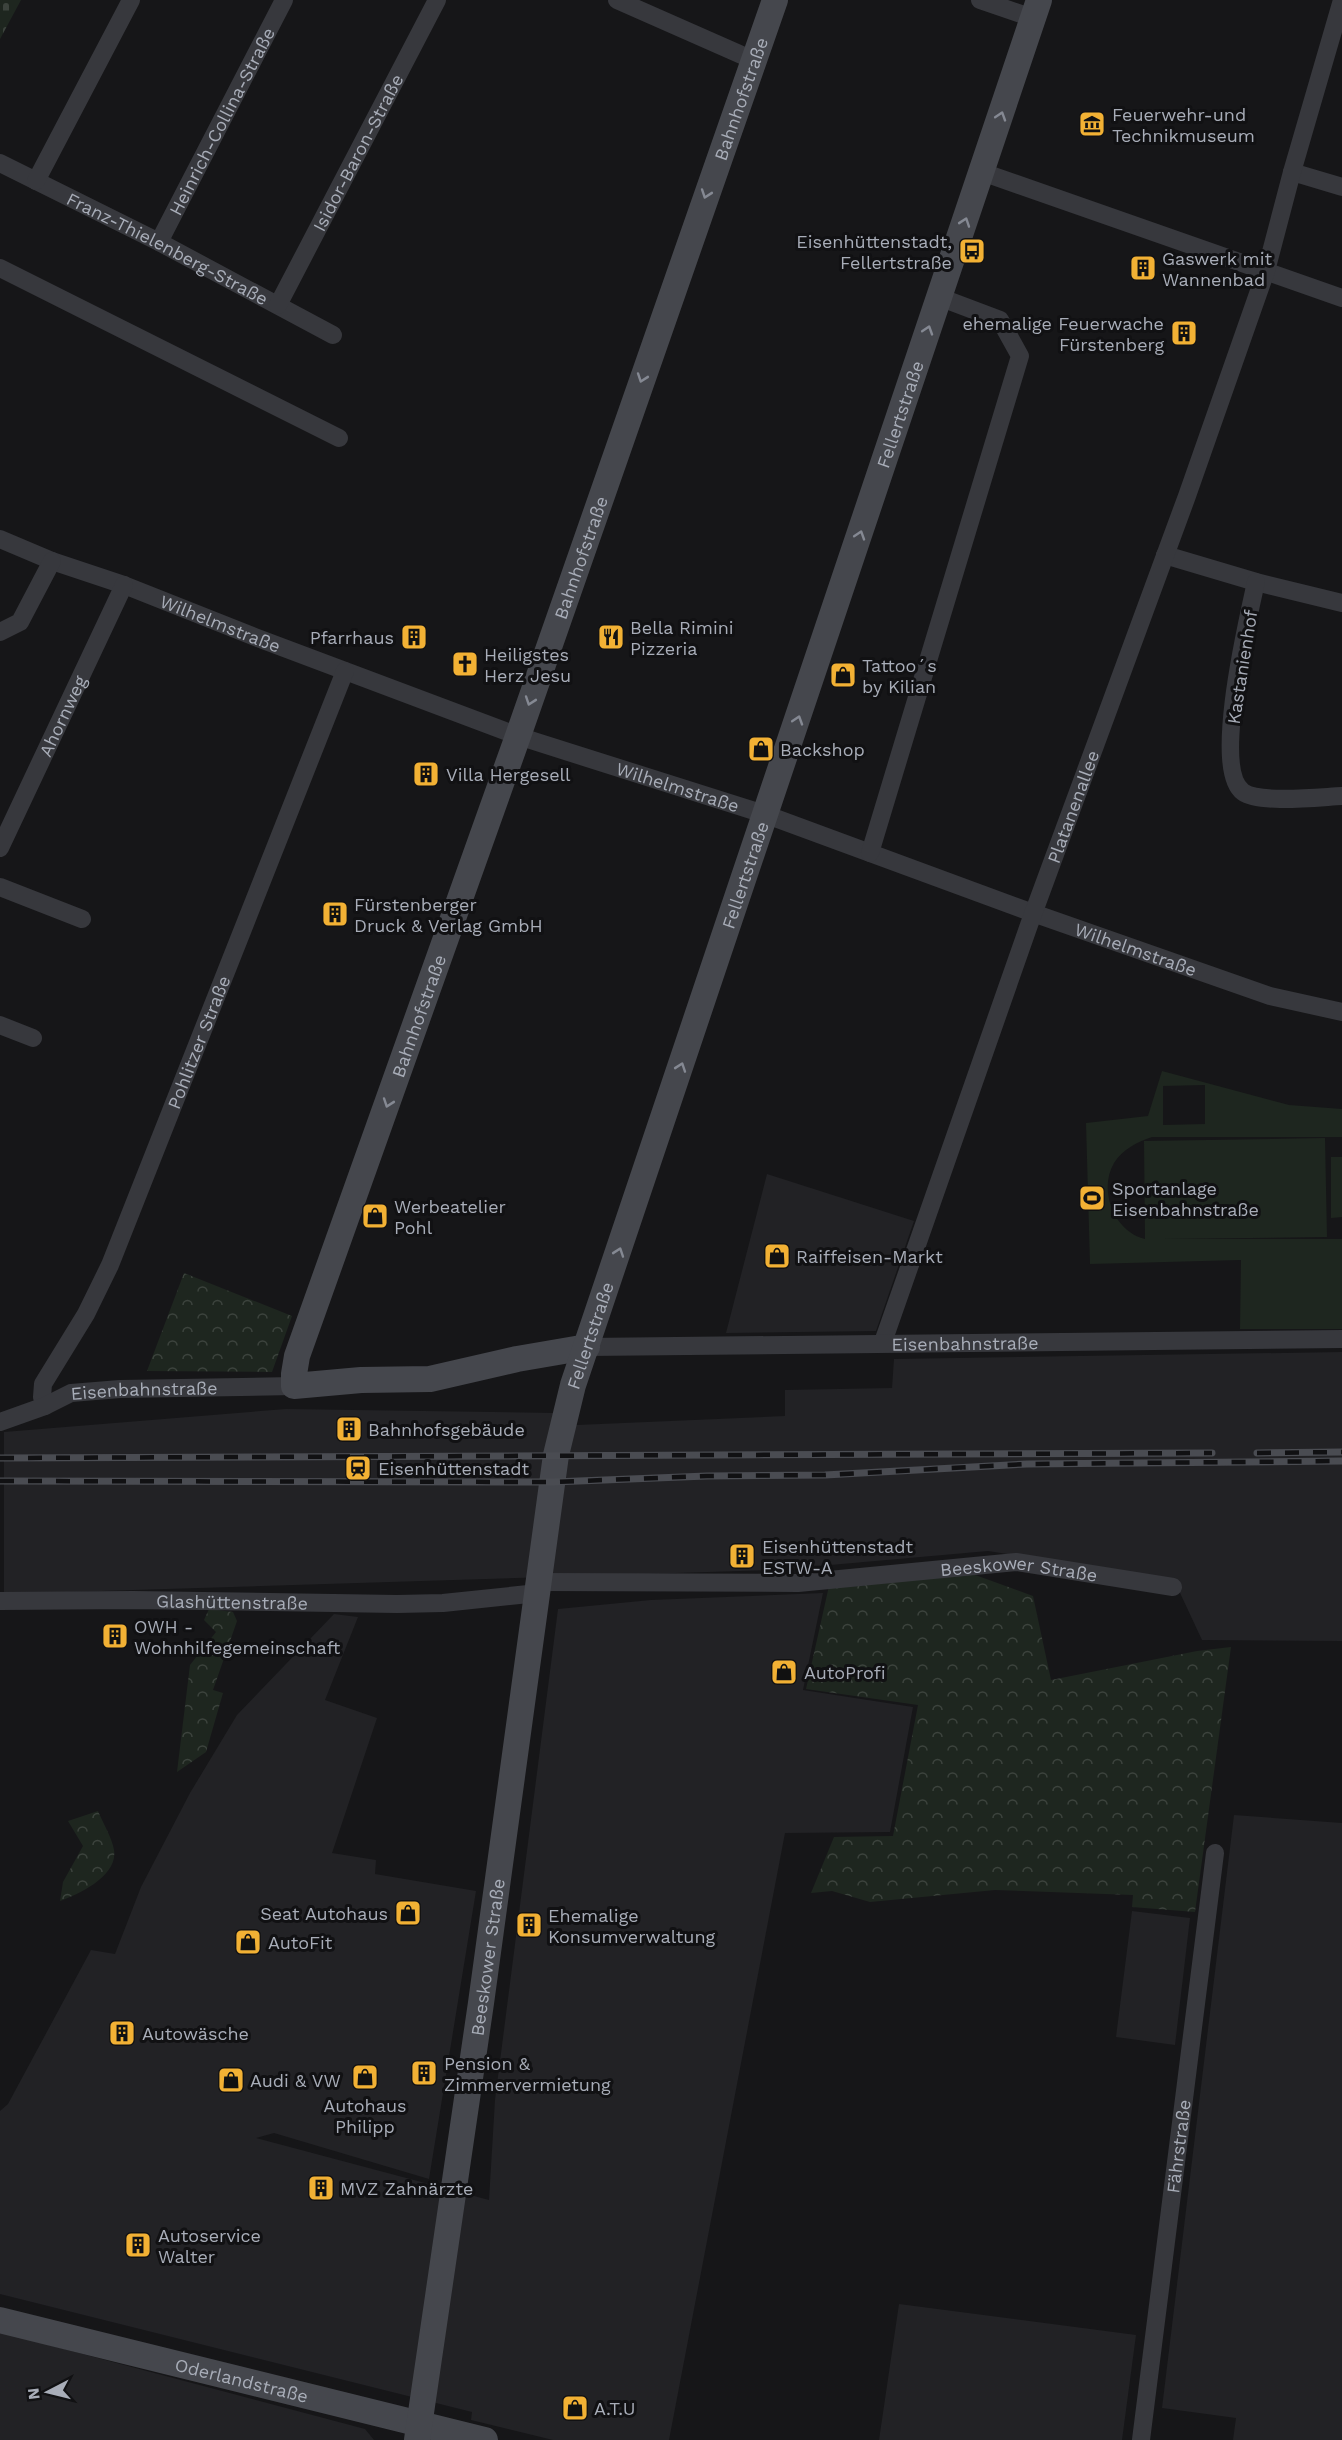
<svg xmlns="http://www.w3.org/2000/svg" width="1342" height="2440" font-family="'Work Sans',sans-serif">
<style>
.built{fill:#222225}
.forest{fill:url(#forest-crowns)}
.cemetery{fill:url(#cemetery-stones)}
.pitch{fill:#1e261f;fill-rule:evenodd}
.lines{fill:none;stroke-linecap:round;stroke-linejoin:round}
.street{stroke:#37383d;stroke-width:18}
.secondary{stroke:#45474d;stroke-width:26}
.rail-casing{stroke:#4a4c52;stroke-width:7}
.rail{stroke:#111113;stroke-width:4.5;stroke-dasharray:14;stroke-linecap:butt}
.oneway{stroke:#858993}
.labels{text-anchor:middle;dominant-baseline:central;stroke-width:6;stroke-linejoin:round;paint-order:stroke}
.street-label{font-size:18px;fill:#a8adb8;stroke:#111113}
.poi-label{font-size:18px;fill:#a8adb8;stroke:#111113;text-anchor:start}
</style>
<defs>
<pattern id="forest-crowns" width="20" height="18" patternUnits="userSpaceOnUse" patternTransform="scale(1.5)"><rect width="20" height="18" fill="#1e261f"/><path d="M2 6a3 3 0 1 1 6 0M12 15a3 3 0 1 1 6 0" fill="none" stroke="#3c433d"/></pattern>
<pattern id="cemetery-stones" width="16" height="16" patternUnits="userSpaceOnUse" patternTransform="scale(1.5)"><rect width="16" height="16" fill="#1e261f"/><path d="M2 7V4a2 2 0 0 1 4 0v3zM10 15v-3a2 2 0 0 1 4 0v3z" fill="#3c433d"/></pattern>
</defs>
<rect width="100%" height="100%" fill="#161618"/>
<path class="built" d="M767,1174L914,1221L876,1331L726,1333Z
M1342,1352V1641L1202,1640L1174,1580L988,1551L774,1570L4,1594V1432L286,1409L554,1413L577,1425L785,1416V1390L892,1388L894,1359Z
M823,1593L803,1690L913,1707L890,1832L785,1833L669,2440H553L471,2420L472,2412L0,2294V2111L8,2104L91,1950L115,1954L141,1887L190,1793L237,1715L334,1614L358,1617L325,1700L377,1718L332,1853L376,1860L375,1874L476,1891L429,2179L274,2133L256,2138L489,2200L495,2100L558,1609L651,1600Z
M1234,1815L1342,1823V2440H1233L1236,2418L1162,2408Z
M1132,1911L1190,1918L1175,2045L1116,2037Z
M899,2304L1136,2335L1122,2440H879Z
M0,2332L365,2429L374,2440H0Z"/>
<path class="forest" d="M184,1273L292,1316L272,1372L147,1371Z
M967,1572L1033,1596L1051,1680L1197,1651L1231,1647L1195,1912L1132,1907L1133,1895L995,1890L870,1902L832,1891L811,1893L834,1837L893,1836L918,1705L806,1689L829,1586Z
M209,1609L233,1612L237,1621L213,1690L223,1693L206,1752L177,1772L190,1665L216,1632L204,1620Z
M98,1811C103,1823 112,1838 114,1850C118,1876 79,1894 60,1901L63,1882L83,1846L68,1821Z"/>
<path class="cemetery" d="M0,0H21L0,39Z"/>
<path class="pitch" d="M1162,1071L1289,1105L1342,1109V1137H1152C1137,1142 1123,1149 1114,1163C1098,1190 1114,1232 1145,1239L1144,1141L1325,1138L1327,1237L1162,1239H1342V1329H1240L1241,1260L1090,1264L1086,1123L1148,1116ZM1205,1085V1124L1163,1125V1086Z
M1331,1157H1342V1217L1331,1218Z"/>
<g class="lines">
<g class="street">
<path d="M617,0L753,60"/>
<path d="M980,0L1033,18"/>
<path id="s1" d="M0,163L159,242L333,335"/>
<path d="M982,172L1342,298"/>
<path d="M1292,172L1342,187"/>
<path d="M36,181L131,0"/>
<path id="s2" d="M159,242L284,0"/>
<path d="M0,268L339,438"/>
<path id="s3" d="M278,305L437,0"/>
<path id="s4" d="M0,539L52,561L124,585L255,637L518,736L767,815L1033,913L1270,996L1342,1012"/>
<path d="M1165,555L1256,582L1342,603"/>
<path d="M1256,582C1248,619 1212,769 1243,792C1259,804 1320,797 1342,796"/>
<path d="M0,632L20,622L52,561"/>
<path id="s5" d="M0,848L124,585"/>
<path d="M870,853L1020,356L1000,320L939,297"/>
<path d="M0,887L82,919"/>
<path d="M0,1025L33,1038"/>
<path id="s6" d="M883,1342L1029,925L1187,496L1266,271L1292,172L1342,0"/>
<path id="s7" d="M587,1347L1342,1339"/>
<path id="s8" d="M45,1406L42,1397L43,1384L86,1314L110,1265L345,671"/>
<path id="s9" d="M0,1422L45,1406L71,1393L120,1389L294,1386"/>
<path id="s10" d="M540,1582L798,1583L1016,1562L1173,1587"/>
<path id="s11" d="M0,1601L133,1600L397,1604L443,1603L538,1593"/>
<path id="s12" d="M1141,2440L1215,1853"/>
</g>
<g class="secondary">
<path id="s13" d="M587,1347L517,1359L430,1379L361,1380L294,1386V1374L297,1356L518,736L775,0"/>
<path id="s14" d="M0,2320L485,2440"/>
<path id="s15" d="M417,2440L481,2003L556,1455L573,1385L1039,0"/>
</g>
<defs>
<path id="rail" d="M1257,1453L1342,1452
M0,1458L1212,1453
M0,1481L553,1482L707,1476L825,1475L1027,1464L1342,1461"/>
</defs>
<use href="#rail" class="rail-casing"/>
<use href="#rail" class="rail"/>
</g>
<defs><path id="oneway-chevron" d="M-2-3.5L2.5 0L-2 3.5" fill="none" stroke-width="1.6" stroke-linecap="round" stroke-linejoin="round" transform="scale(1.5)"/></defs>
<g class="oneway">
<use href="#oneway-chevron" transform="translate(1001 116) rotate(-72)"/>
<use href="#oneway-chevron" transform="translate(706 194) rotate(109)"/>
<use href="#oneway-chevron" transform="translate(965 222) rotate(-71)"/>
<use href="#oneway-chevron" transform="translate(928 330) rotate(-72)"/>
<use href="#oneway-chevron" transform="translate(642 378) rotate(109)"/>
<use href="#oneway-chevron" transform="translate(860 535) rotate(-72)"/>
<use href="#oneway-chevron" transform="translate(530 701) rotate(109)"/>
<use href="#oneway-chevron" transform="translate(798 720) rotate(-72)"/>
<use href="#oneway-chevron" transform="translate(681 1067) rotate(-71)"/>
<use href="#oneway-chevron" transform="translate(388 1103) rotate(109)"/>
<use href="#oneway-chevron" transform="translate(619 1252) rotate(-71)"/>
</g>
<defs>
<symbol id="museum-square" viewBox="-11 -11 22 22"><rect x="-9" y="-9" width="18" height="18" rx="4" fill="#f2b134" stroke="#111113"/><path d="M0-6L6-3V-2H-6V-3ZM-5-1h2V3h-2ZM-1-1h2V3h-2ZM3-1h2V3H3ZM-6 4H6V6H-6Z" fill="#111"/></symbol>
<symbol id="bus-square" viewBox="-11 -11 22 22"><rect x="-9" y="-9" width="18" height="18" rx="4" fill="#f2b134" stroke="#111113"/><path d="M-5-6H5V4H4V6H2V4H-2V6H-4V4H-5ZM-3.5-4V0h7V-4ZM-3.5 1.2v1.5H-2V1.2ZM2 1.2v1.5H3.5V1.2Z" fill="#111"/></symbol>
<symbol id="building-square" viewBox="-11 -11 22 22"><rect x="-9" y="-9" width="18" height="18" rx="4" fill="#f2b134" stroke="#111113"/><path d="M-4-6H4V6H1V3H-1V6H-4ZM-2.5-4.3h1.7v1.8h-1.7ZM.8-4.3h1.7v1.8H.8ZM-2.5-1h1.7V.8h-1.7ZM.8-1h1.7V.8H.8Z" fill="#111"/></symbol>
<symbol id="restaurant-square" viewBox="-11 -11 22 22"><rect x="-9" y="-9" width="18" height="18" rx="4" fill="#f2b134" stroke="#111113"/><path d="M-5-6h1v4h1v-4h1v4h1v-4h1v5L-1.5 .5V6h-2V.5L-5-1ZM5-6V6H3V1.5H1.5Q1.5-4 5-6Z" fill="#111"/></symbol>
<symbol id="church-square" viewBox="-11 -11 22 22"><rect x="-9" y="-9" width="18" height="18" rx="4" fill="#f2b134" stroke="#111113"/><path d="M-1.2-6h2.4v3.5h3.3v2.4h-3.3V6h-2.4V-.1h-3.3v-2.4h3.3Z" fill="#111"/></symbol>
<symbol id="shop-square" viewBox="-11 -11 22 22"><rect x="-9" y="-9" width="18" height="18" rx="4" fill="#f2b134" stroke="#111113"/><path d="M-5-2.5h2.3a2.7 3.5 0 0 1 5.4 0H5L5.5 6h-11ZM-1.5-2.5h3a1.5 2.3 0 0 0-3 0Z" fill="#111"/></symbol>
<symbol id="stadium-square" viewBox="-11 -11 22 22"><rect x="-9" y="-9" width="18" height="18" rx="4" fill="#f2b134" stroke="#111113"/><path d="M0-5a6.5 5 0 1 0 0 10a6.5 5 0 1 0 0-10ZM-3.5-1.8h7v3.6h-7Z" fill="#111"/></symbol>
<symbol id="station-square" viewBox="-11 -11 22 22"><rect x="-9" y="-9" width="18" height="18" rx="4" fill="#f2b134" stroke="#111113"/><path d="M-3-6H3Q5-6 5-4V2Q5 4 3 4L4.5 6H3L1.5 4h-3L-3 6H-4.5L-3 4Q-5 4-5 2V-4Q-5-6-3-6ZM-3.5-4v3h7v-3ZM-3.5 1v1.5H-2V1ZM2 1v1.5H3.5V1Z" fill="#111"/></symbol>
</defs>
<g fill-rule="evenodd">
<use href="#museum-square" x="1077" y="109" width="30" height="30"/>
<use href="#bus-square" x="957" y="236" width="30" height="30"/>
<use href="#building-square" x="1128" y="253" width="30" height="30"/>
<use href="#building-square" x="1169" y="318" width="30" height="30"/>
<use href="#building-square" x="399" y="622" width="30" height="30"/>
<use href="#restaurant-square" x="596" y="622" width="30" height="30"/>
<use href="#church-square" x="450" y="649" width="30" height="30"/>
<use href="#shop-square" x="828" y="660" width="30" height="30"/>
<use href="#shop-square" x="746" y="734" width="30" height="30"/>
<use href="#building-square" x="411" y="759" width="30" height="30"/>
<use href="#building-square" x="320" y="899" width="30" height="30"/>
<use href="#stadium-square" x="1077" y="1183" width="30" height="30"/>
<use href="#shop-square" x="360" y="1201" width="30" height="30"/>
<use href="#shop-square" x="762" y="1241" width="30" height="30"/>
<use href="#building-square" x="334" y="1414" width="30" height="30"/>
<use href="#station-square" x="343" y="1453" width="30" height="30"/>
<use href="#building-square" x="727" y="1541" width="30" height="30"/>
<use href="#building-square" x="100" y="1621" width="30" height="30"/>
<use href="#shop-square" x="769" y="1657" width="30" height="30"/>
<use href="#shop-square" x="393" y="1898" width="30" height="30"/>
<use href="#building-square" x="514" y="1910" width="30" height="30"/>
<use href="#shop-square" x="233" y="1927" width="30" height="30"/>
<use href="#building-square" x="107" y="2018" width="30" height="30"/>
<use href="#building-square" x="409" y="2058" width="30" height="30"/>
<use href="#shop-square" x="350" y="2062" width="30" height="30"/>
<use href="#shop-square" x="216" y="2065" width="30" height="30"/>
<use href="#building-square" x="306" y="2173" width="30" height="30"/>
<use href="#building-square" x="123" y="2230" width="30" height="30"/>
<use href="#shop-square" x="560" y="2393" width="30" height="30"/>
</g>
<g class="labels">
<g class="street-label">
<text stroke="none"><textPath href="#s13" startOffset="1660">Bahnhofstraße</textPath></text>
<text stroke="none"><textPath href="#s2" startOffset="136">Heinrich-Collina-Straße</textPath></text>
<text stroke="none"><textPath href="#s3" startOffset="172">Isidor-Baron-Straße</textPath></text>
<text stroke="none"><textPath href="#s1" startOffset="188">Franz-Thielenberg-Straße</textPath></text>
<text stroke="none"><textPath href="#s15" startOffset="2091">Fellertstraße</textPath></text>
<text stroke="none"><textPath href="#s13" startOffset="1174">Bahnhofstraße</textPath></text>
<text stroke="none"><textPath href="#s4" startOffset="236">Wilhelmstraße</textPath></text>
<text transform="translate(1242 667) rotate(-81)">Kastanienhof</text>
<text stroke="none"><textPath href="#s5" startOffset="146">Ahornweg</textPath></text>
<text stroke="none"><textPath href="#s4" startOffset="722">Wilhelmstraße</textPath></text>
<text stroke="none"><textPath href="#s6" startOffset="568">Platanenallee</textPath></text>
<text stroke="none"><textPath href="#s15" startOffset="1605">Fellertstraße</textPath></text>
<text stroke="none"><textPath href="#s4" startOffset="1208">Wilhelmstraße</textPath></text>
<text stroke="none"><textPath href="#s13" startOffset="688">Bahnhofstraße</textPath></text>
<text stroke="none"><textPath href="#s8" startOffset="399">Pohlitzer Straße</textPath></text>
<text stroke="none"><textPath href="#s15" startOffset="1119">Fellertstraße</textPath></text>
<text stroke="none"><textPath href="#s7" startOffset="378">Eisenbahnstraße</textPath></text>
<text stroke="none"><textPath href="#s9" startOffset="150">Eisenbahnstraße</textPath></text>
<text stroke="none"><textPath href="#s10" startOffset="480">Beeskower Straße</textPath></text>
<text stroke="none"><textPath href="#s11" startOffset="232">Glashüttenstraße</textPath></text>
<text stroke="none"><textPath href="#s15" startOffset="488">Beeskower Straße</textPath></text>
<text stroke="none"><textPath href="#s12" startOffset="296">Fährstraße</textPath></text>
<text stroke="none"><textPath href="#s14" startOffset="249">Oderlandstraße</textPath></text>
</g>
<g class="poi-label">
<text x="1112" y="114">Feuerwehr-und<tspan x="1112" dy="21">Technikmuseum</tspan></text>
<text x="952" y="241" text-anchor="end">Eisenhüttenstadt,<tspan x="952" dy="21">Fellertstraße</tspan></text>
<text x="1162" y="258">Gaswerk mit<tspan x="1162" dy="21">Wannenbad</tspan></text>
<text x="1164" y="323" text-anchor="end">ehemalige Feuerwache<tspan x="1164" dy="21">Fürstenberg</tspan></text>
<text x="630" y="627">Bella Rimini<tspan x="630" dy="21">Pizzeria</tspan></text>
<text x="394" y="637" text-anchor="end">Pfarrhaus</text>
<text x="484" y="654">Heiligstes<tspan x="484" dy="21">Herz Jesu</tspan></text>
<text x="862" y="665">Tattoo´s<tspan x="862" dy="21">by Kilian</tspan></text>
<text x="780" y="749">Backshop</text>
<text x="446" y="774">Villa Hergesell</text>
<text x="354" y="904">Fürstenberger<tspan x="354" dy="21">Druck &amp; Verlag GmbH</tspan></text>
<text x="1112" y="1188">Sportanlage<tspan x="1112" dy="21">Eisenbahnstraße</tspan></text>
<text x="394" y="1206">Werbeatelier<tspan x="394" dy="21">Pohl</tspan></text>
<text x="796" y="1256">Raiffeisen-Markt</text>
<text x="368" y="1429">Bahnhofsgebäude</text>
<text x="378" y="1468">Eisenhüttenstadt</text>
<text x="762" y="1546">Eisenhüttenstadt<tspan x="762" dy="21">ESTW-A</tspan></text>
<text x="134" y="1626">OWH -<tspan x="134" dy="21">Wohnhilfegemeinschaft</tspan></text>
<text x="804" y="1672">AutoProfi</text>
<text x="388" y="1913" text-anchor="end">Seat Autohaus</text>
<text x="548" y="1915">Ehemalige<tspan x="548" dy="21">Konsumverwaltung</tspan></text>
<text x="268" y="1942">AutoFit</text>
<text x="142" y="2033">Autowäsche</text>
<text x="444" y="2063">Pension &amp;<tspan x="444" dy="21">Zimmervermietung</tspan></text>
<text x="250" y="2080">Audi &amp; VW</text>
<text x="365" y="2105" text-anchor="middle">Autohaus<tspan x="365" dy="21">Philipp</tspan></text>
<text x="340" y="2188">MVZ Zahnärzte</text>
<text x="158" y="2235">Autoservice<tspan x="158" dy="21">Walter</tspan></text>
<text x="594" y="2408">A.T.U</text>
</g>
</g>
<g transform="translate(48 2392) rotate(263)" stroke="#111113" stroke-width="4.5" paint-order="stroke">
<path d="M0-4.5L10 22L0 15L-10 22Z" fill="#a8adb8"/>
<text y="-9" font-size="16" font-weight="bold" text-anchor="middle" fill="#a8adb8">N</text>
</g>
</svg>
